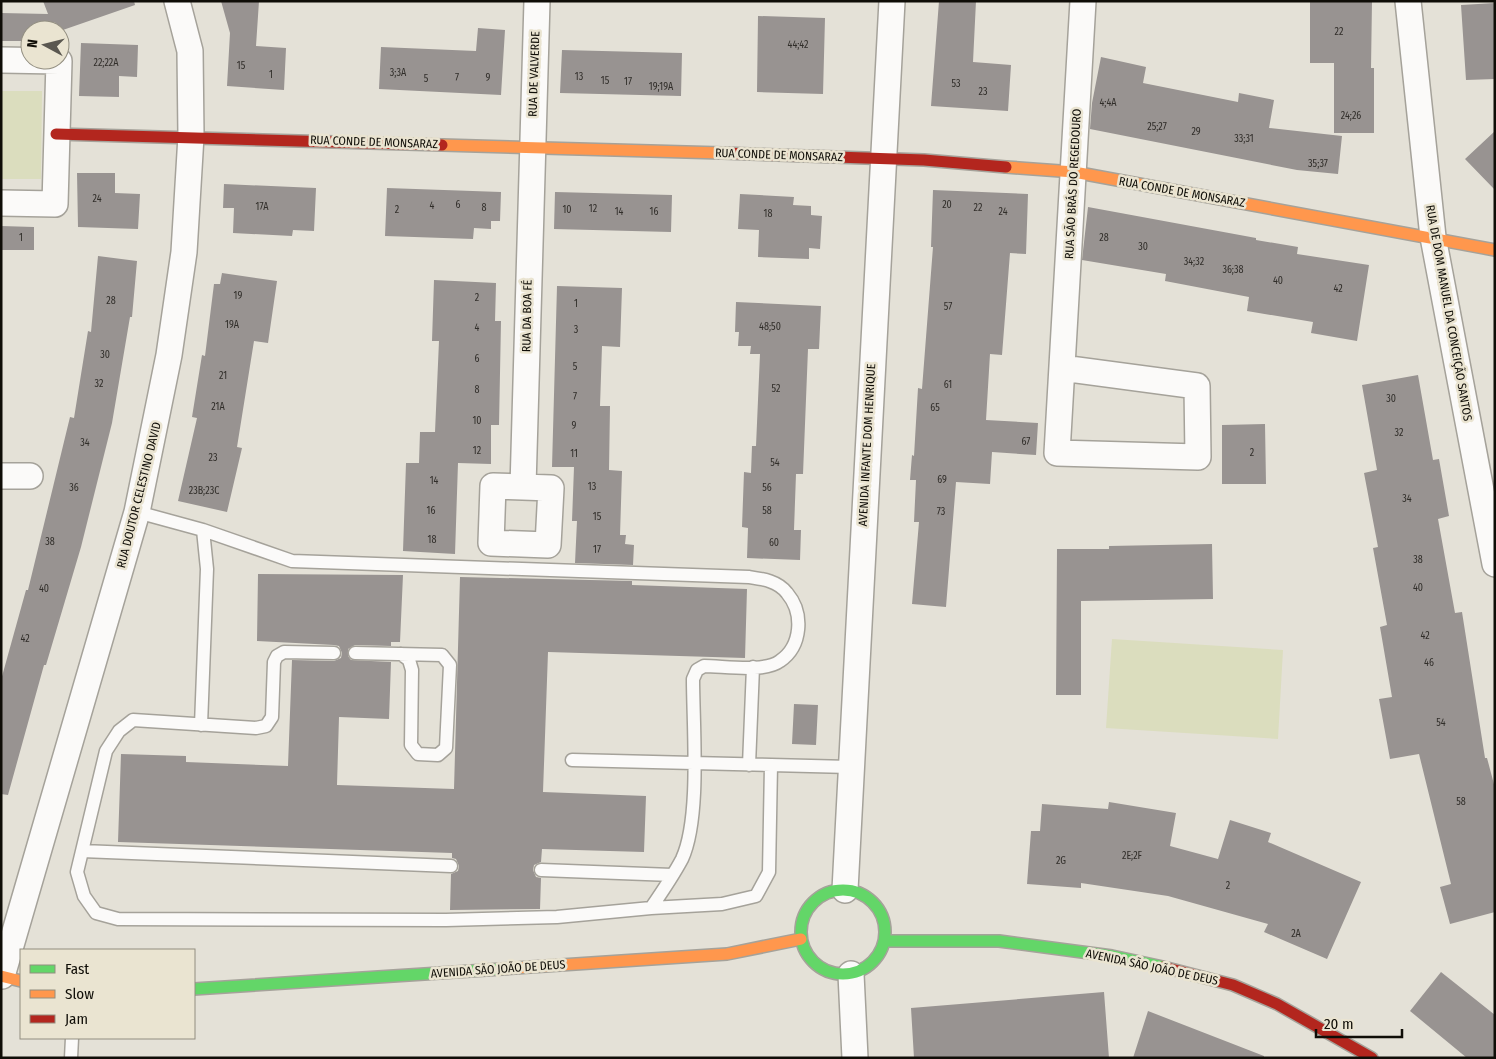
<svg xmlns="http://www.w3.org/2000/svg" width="1496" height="1059" font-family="'Fira Sans Condensed',sans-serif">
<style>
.green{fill:#dbddbe}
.building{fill:#989391}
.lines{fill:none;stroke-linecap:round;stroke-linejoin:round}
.lane-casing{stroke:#a5a29a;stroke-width:15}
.street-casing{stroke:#a5a29a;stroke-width:28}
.fast-casing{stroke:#a5a29a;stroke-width:14}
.slow-casing{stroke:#a5a29a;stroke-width:14}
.jam-casing{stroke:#a5a29a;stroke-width:14}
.lane{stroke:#fbfaf9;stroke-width:12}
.street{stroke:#fbfaf9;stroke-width:25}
.fast{stroke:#63d668;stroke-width:11}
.slow{stroke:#ff974d;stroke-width:11}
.jam{stroke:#b3261e;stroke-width:11}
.labels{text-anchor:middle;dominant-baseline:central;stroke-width:5;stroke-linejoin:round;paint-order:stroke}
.number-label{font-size:10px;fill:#312e2a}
.street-label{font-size:12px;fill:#0f0d07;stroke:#eae4d1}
</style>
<rect width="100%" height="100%" fill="#e4e1d7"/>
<path class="green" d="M1,91H42L41,179H1Z
M1112,639L1283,650L1278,739L1106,728Z"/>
<path class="building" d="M43,1H134L135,5L60,31L30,30V41H1V13L48,14Z
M221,1H259L256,46L286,48L284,90L227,86L230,33Z
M939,1H976L973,62L1011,65L1008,111L931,106Z
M1310,1H1372L1371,68H1374V133H1334V63H1310Z
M1495,3V79L1466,80L1461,5Z
M758,16L825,18L823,94L757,92Z
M478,28L505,30L501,95L379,89L381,47L476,51Z
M81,43L138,45L137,77L119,76V97L79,96Z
M562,50L682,53L681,96L560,93Z
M1101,57L1146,67L1143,83L1238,102L1239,93L1274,100L1269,128L1342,136L1338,174L1297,170L1090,129L1092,103Z
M1495,131V190L1465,159Z
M77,173H115V193L140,194L138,229L78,227Z
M224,184L316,188L314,231L293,230L292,236L233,233L234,208H223Z
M387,188L501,192L500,221H491V229L474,228L473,239L385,236Z
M933,190L1028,194L1026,254L1010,253L1002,355L990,354L986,420L1038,423L1036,455L992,452L990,484L956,482L946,607L912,604L919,522H914L916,480H910L912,455L914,456L918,388L922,389L933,247H931Z
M555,192L672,195L671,232L554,229Z
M740,194L794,197L793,205L811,206V215L822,216L820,249L809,248V259L758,257L759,230L738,229Z
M1088,207L1256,238V240L1298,247L1297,254L1369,265L1357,341L1311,333L1313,322L1247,311L1249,297L1165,281L1166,274L1082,260Z
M1,226L34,227V250H1Z
M98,256L137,261L132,317H130L112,423L81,547L46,665H44L8,795L1,794V680L26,590H28L70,417L74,418L88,331L91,332Z
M222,273L277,281L268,343L254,341L237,447L242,448L227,512L178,501L197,418L192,417L202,355L205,356L214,284H220Z
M434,280L496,283L495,321H501L499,425H491V464L458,463L455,554L403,551L406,463H419L420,432H435L439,341H432Z
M557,286L622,288L620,347L602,346L600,406H610L609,470L622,471L620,535H626L625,544L634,545L633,565L575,563L577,521H572L574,467H552Z
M736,302L821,306L819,349H808L803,474H796L794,530H801L800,560L747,558L748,528L742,527L744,472L751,473L752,446H756L760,354H750L751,346H738L739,332H735Z
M1418,375L1433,460L1439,459L1449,516L1438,519L1455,613L1462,612L1485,758H1487L1495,788V912L1450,924L1440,887L1451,884L1419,754L1390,759L1379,699L1392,697L1380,627L1387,625L1373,548L1378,547L1364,473L1377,470L1362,385Z
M1265,424L1266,484H1222V425Z
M1212,544L1213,599L1081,601V695H1056L1057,549H1109V546Z
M258,574L403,575L400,642H391V646L355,645L348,649V656L351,660L391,662L389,719L339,717L337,785L454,789L460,577L632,581V585L747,589L745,658L548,652L543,792L646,796L644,852L542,849L541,862L534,865L533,870L536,877L541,878L540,909L450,910L451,874L458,871L459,866L456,859L452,858V853L118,842L121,754L186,756V762L288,766L292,660L334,661L341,658L342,653L339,646L334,645L257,641Z
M794,704L818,705L816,745L792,744Z
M1109,802L1176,813L1170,846L1218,859L1230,820L1271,833L1268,842L1361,882L1327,959L1264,932L1268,924L1168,896L1081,883V888L1027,884L1031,831H1040L1042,804L1108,809Z
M1441,972L1495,1015V1058H1467L1410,1011Z
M1104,992L1109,1058H914L911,1008Z
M1148,1011L1264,1056V1058H1133Z"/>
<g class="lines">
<defs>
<path id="lane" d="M137,512L203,530L207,569L201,725
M203,530L292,561L749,577C763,579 778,581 787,593C804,613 802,646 780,661C764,673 724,666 704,666L697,670L693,679C693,726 701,818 682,859C673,876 662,892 651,908
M334,653L284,652L277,656L274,662L272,717L266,726L256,728L133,720L119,731L106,751L77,872L84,896L96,913L118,919L446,920L557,917L651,908L722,904L756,896L769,872L771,765L850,767
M355,653L442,655L450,665L446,748L438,755L418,754L411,745L412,670L409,660L401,654
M572,760L771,765
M749,765L753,667
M82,851L451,866
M541,870L672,875
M71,1058L72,1038"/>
<path id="street" d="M1408,1L1433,237L1495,564
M1,60L59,61L55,204L1,203
M1062,368L1197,386L1198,457L1057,453L1083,1
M1,476H30
M493,486L551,488L548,545L491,543Z
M523,487L537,1
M845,890L892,1
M851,974L855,1058
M2,976L137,512L169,355L184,252L191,136L190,51L177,1"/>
<path id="fast" d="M801 932a42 42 0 1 1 84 0a42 42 0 1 1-84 0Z
M884,941H999L1112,956L1163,967
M194,989L502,969"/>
<path id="slow" d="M442,145L722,153
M1006,167L1074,172L1495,250
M502,969L727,954L801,939
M1,976L21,981"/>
<path id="jam" d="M56,134L442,145
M722,153L924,160L1006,167
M1163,967L1233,985L1277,1004L1372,1058"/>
</defs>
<use href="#lane" class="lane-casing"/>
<use href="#street" class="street-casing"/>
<use href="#fast" class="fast-casing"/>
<use href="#slow" class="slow-casing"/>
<use href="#jam" class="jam-casing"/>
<use href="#lane" class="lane"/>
<use href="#street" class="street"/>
<use href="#fast" class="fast"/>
<use href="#slow" class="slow"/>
<use href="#jam" class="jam"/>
</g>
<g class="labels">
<g class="number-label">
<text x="1339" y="32">22</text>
<text x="798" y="45">44;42</text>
<text x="106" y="63">22;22A</text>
<text x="241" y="66">15</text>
<text x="398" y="73">3;3A</text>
<text x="271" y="75">1</text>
<text x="579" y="77">13</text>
<text x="457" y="78">7</text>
<text x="488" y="78">9</text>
<text x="426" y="79">5</text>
<text x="605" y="81">15</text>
<text x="628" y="82">17</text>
<text x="956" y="84">53</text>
<text x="661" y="87">19;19A</text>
<text x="983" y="92">23</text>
<text x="1108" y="103">4;4A</text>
<text x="1351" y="116">24;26</text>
<text x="1157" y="127">25;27</text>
<text x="1196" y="132">29</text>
<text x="1244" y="139">33;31</text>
<text x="1318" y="164">35;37</text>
<text x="97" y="199">24</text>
<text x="458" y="205">6</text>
<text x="947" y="205">20</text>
<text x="432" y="206">4</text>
<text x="262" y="207">17A</text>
<text x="484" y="208">8</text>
<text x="978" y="208">22</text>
<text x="593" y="209">12</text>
<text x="397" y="210">2</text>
<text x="567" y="210">10</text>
<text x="619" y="212">14</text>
<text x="654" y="212">16</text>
<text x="1003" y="212">24</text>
<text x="768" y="214">18</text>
<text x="21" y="238">1</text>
<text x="1104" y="238">28</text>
<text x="1143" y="247">30</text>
<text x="1194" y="262">34;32</text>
<text x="1233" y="270">36;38</text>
<text x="1278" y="281">40</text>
<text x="1338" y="289">42</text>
<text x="238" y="296">19</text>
<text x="477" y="298">2</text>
<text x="111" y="301">28</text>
<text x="576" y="304">1</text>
<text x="948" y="307">57</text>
<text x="232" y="325">19A</text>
<text x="770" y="327">48;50</text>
<text x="477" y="328">4</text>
<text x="576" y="330">3</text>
<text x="105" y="355">30</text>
<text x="477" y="359">6</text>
<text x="575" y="367">5</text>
<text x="223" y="376">21</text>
<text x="99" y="384">32</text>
<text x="948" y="385">61</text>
<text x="776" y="389">52</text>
<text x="477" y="390">8</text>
<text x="575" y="397">7</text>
<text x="1391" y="399">30</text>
<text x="218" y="407">21A</text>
<text x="935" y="408">65</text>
<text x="477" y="421">10</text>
<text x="574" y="426">9</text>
<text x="1399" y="433">32</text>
<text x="1026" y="442">67</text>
<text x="85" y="443">34</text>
<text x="477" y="451">12</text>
<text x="1252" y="453">2</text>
<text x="574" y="454">11</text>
<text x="213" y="458">23</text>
<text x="775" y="463">54</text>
<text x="942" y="480">69</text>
<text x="434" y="481">14</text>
<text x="592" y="487">13</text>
<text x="74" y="488">36</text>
<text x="767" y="488">56</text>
<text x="204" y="491">23B;23C</text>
<text x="1407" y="499">34</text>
<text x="431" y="511">16</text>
<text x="767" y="511">58</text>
<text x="941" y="512">73</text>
<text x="597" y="517">15</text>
<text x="432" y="540">18</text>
<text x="50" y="542">38</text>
<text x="774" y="543">60</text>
<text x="597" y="550">17</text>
<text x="1418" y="560">38</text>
<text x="1418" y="588">40</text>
<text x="44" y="589">40</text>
<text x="1425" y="636">42</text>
<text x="25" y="639">42</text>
<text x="1429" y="663">46</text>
<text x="1441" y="723">54</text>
<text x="1461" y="802">58</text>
<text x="1132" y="856">2E;2F</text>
<text x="1061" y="861">2G</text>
<text x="1228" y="886">2</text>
<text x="1296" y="934">2A</text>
</g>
<g class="street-label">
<text transform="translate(534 74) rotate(-88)">RUA DE VALVERDE</text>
<text transform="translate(374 142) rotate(2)">RUA CONDE DE MONSARAZ</text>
<text transform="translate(779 155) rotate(2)">RUA CONDE DE MONSARAZ</text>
<text transform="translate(1073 184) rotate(-87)">RUA SÃO BRÁS DO REGEDOURO</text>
<text transform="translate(1182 192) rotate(10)">RUA CONDE DE MONSARAZ</text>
<text transform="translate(1449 313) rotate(80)">RUA DE DOM MANUEL DA CONCEIÇÃO SANTOS</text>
<text transform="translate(527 316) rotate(-89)">RUA DA BOA FÉ</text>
<text transform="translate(867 445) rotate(-87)">AVENIDA INFANTE DOM HENRIQUE</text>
<text transform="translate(139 495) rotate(-76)">RUA DOUTOR CELESTINO DAVID</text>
<text transform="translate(1152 967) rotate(12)">AVENIDA SÃO JOÃO DE DEUS</text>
<text transform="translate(498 969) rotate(-4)">AVENIDA SÃO JOÃO DE DEUS</text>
</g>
</g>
<rect width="1496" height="1059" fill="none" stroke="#0f0d07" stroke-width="5"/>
<rect x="20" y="949" width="175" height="90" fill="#eae4d1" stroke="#928e80"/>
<rect x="30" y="965" width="25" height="8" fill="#63d668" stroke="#928e80"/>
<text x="65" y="974" font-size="15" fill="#0f0d07">Fast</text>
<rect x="30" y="990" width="25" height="8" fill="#ff974d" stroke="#928e80"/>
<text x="65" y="999" font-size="15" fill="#0f0d07">Slow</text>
<rect x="30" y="1015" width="25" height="8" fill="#b3261e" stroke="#928e80"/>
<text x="65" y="1024" font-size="15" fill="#0f0d07">Jam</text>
<g transform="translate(45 45) rotate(277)"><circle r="24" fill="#eae4d1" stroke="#928e80"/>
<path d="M0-4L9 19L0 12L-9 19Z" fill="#5a5750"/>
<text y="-8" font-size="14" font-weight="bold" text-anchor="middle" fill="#0f0d07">N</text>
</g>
<path d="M1316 1029v8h86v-8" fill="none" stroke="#0f0d07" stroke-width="2.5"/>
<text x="1324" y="1029" font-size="15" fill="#0f0d07" stroke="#eae4d1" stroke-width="4" paint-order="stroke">20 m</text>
</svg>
